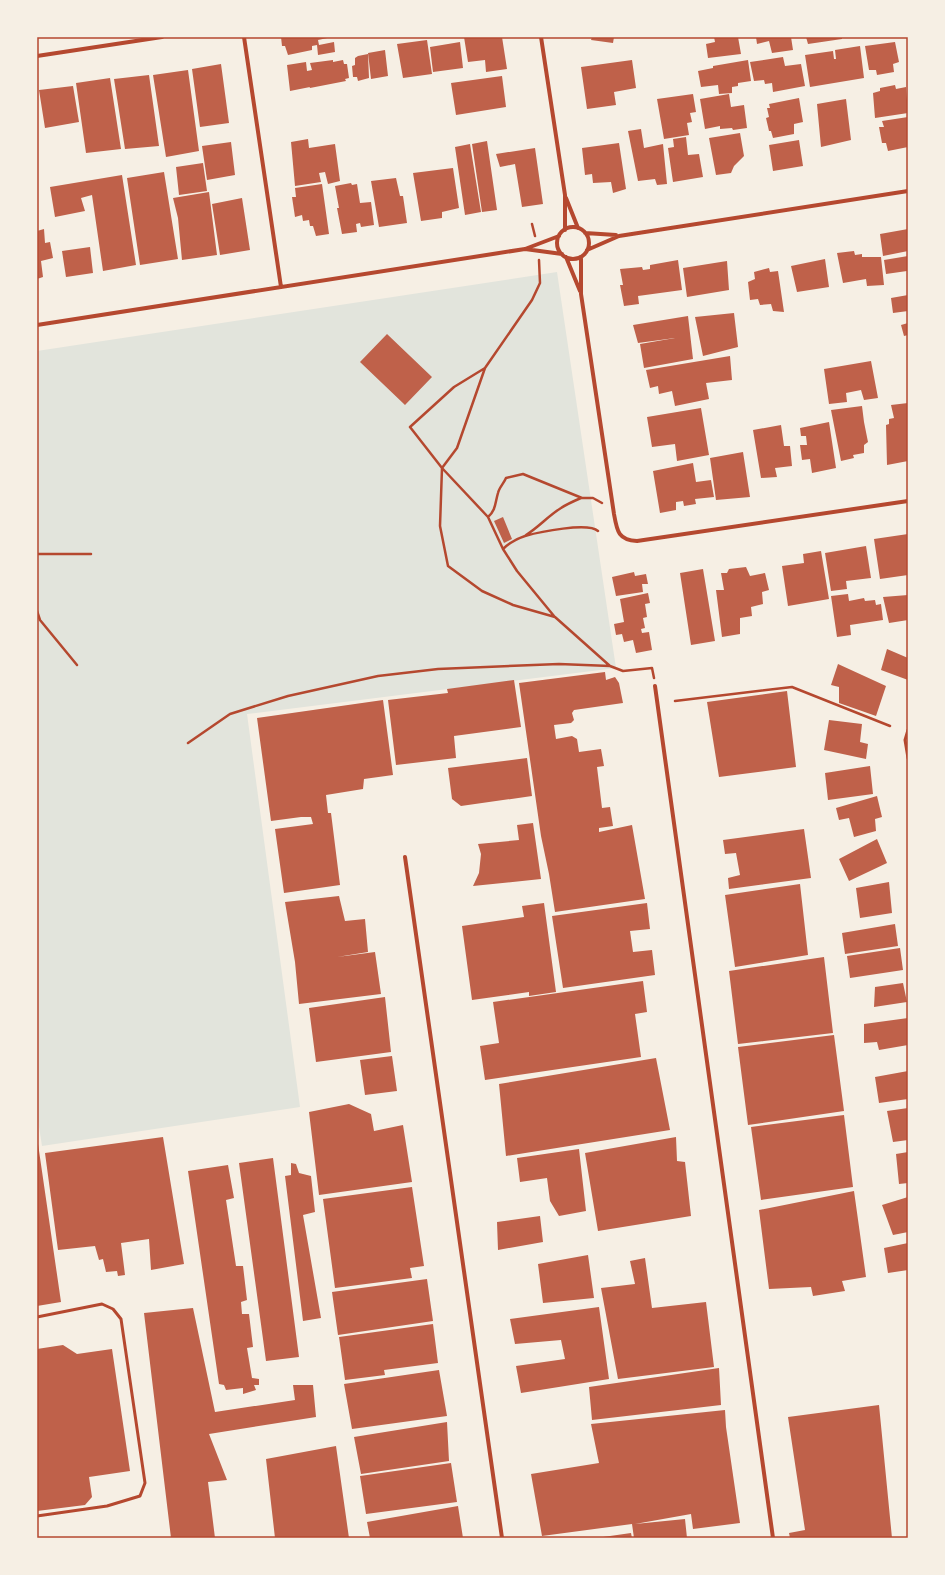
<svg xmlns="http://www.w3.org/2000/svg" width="945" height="1575" font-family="Literata,serif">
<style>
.green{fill:#e2e4dc}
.building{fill:#bf614a}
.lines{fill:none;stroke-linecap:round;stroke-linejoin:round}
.path{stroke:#b5482f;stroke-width:2.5}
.service{stroke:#b5482f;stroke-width:3}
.minor{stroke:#b5482f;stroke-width:4}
.neatline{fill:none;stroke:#b5482f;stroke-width:1.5}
</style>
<rect width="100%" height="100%" fill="#f6efe4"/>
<path class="green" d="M557,272L616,668L247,714L300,1107L42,1146L37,1114V351Z"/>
<path class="building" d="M281,37H332L318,40L319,45L334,42L335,52L318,55L317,45L312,46V50L288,55L285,46H282Z
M464,37H502L507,69L486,72L485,60L468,62Z
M592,37H614L613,43L591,40Z
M714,37H738L741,54L708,58L706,44L715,42Z
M756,37H791L793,50L772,53L769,41L757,44Z
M806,37H842V39L808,44Z
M427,40L432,74L403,78L397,44Z
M460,42L463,68L433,72L430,47Z
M895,42L899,62L893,64L894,72L877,75L876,70H869L865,46Z
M860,46L864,78L810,87L805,55L833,51L834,59H836L835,50Z
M385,50L388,76L371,79L368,53Z
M368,54L369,78L358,81L357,77H353L352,66L355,65V58L358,56Z
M783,57L785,66L801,64L805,86L773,92L772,83L765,84L764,80L754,81L750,62Z
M333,60V62L343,60L344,64H347L349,78L345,79L346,81L310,88L309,82L310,87L290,91L287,65L306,62L307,71L312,70L310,63Z
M632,60L636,88L614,92L616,105L587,109L581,67Z
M748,60L751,81L738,83V86L732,87V93L719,94L718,85L701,87L698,71L713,68V66Z
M221,64L229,123L200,127L192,69Z
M188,70L199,151L166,157L153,75Z
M149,75L159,146L125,149L114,79Z
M502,76L506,107L456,115L451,83Z
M110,78L121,149L86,153L76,83Z
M895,85L896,89L906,87L908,113L875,118L873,93L880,91V88Z
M73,86L79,122L45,128L39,90Z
M693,94L696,112L690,113L692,122L687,123L689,135L664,139L657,99Z
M729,94L731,107L744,105L747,128L733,130L732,128L720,129V126L705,129L700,99Z
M799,98L803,122L794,124V134L773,138L771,131H769L766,118L769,117L767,108H770L769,104Z
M846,99L851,140L821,147L817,104Z
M908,117V147L888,151L886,143H882L879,127H884L882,121Z
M641,129L644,148L663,144L667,184L657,185L655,179L638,181L628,131Z
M740,133L744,156L734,166L731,173L716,175L709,138Z
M686,137L688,155L699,154L703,177L673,182L668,148L674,147L673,139Z
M308,139L309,148L335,144L340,181L328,184L325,172L319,173L321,182L295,186L291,142Z
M799,140L803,166L773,171L769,145Z
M487,141L497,210L482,212L472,144Z
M231,142L235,175L207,180L202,146Z
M619,143L626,189L613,193L611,182L593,183L592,174L585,175L582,148Z
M470,144L481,212L465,215L455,147Z
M535,148L543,204L522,207L515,164L500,167L496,154Z
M203,163L207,191L179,195L176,167Z
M453,168L459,208L442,212V218L421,221L413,173Z
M164,172L178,259L140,265L127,178Z
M122,175L136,265L103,271L92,195L81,198L85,211L55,217L50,187Z
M396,178L400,196H403L407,223L379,227L371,181Z
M351,183L352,185L357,184L360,203L371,202L374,225L361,227L360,223L356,224L357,232L342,234L337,208H339L335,186Z
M322,184L329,234L316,236L313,226H310L309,220L303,221L302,215L295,217L292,197H296L295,188Z
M209,192L217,255L182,260L178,218L173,198Z
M242,198L250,250L220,255L212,204Z
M44,229L45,243L50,242L53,258L41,261L43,277L37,279V231Z
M908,229V251L883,256L880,234Z
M90,247L93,273L66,277L62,251Z
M854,251L855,255L862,254V257H881L884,285L867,286L866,279L843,283L837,253Z
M908,256V275L907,271L886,274L884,260Z
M825,259L829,287L797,292L791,266Z
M678,260L682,290L638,296L639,304L624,306L620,285H623L620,269L642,267L643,270L650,269V265Z
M727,261L729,290L687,297L683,268Z
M769,268L770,272L778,271L784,312L773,311L771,304L760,305L758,299L750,300L748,282L755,279L754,272Z
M908,295V311L893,313L891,298Z
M734,313L738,347L703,356L695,317Z
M688,316L693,359L644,368L640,344L675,338L638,343L633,325Z
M908,323V335L904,336L901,325Z
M387,334L432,377L405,405L360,362Z
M730,356L732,380L706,383L709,399L675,406L672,391L659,394L658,386L650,388L646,370Z
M871,361L878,398L864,400L861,390L846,393L847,402L829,404L824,369Z
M908,403V461L887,465L886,425L889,424V419L894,418L891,405Z
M862,406L864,422L868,442L864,445V453L853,455L854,458L841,461L831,410Z
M701,408L709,455L677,461L675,444L652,447L647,417Z
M829,422L836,468L812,473L810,459L802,460L800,445H807L806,436H801L800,428Z
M781,425L784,446H790L792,466L775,468L777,477L761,478L753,430Z
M743,452L750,497L716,500L710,458Z
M693,463L696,482L711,480L714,497L695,499L696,504L684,506L683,501L676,502V510L660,513L653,471Z
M503,517L512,539L504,543L494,521Z
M908,534V575L880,579L874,539Z
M866,546L871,578L846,581L847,589L831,591L825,553Z
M821,551L829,599L788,606L782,566L804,563L803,554Z
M746,567L750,576L765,573L769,590L762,592L763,604L751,607L752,616L740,618V634L722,637L716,590H724L721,573H727L729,569Z
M703,569L715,641L691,645L680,573Z
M634,572L635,576L646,574L648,584H642L643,592L616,596L612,577Z
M648,593L650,603L645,604L647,617L643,618L645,628L641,629L642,633L649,632L652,650L636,653L633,640L624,642L622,634L616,635L614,624L624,622L620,599Z
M848,594L849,601L864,598L865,601L875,600L876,605L881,604L883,620L850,625L851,635L837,637L831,596Z
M908,595V620L889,623L883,597Z
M887,649L908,658V680L881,670Z
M838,664L886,686L876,716L839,703V687L831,685Z
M605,672L606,680L615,677L619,683L623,703L574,710L572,713L574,720L571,723L554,725L556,739L572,736L577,739L579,752L601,749L604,766L597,767L602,808L610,807L613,826L599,828V832L632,825L645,899L555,912L549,874L541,836L519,683Z
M514,680L521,727L454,736L456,758L396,765L388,700L448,693L447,689Z
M787,691L796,767L719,777L707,702Z
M383,700L393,775L364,779L363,789L326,795L328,813H331L340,885L284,893L275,829L313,824L311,817H301L271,821L257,718Z
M829,720L862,724L860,742L868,744L866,759L824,750Z
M527,758L532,796L461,806L452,799L448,768Z
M870,766L873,794L828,800L825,773Z
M877,796L882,817L875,819L876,831L854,837L849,818L839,820L836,808Z
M533,823L541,879L473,886L479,873L481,854L478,844L519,840L517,825Z
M804,829L811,878L729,889L728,878L740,875L736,853L725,854L723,840Z
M877,839L887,863L849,881L839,859Z
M889,882L892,913L860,918L856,888Z
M800,884L808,955L735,967L725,895Z
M339,896L345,921L365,919L368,952L337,957L375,952L381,994L299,1004L295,962L285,902Z
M544,903L556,992L529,996V992L472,1000L462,926L524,917L522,906Z
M647,903L650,929L630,931L633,952L652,950L655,975L563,988L552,916Z
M895,924L898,946L845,954L842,933Z
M900,948L903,970L850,978L847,956Z
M824,957L833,1033L738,1044L729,971Z
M643,981L647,1012L635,1014L641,1057L485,1080L480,1046L499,1043L493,1002Z
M903,983L907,1002L874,1007L875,987Z
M385,997L391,1052L316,1062L309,1008Z
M908,1018V1045L879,1050L877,1042L864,1043V1024Z
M834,1035L844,1111L748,1125L738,1047Z
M392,1056L397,1091L365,1095L360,1060Z
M656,1058L670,1130L506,1156L499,1084Z
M908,1071V1099L879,1103L875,1077Z
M349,1104L371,1114L374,1131L403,1125L412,1182L319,1195L309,1112Z
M908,1108V1140L893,1142L887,1111Z
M844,1115L853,1187L761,1200L751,1127Z
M37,1137L61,1302L37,1306Z
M163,1137L184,1264L151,1270L149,1239L121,1243L125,1275L118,1276L117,1271L106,1272L103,1259L99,1260L95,1246L58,1250L45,1153Z
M676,1137L677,1161L685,1162L691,1216L598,1231L585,1153Z
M579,1149L586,1211L559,1216L550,1201L547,1178L520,1182L517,1158Z
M908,1152V1183L899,1184L896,1154Z
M273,1158L299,1357L266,1361L239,1163Z
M291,1163L296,1164L299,1173L311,1176L315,1212L303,1215L321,1318L303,1321L285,1176L291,1175Z
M228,1165L234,1198L226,1200L236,1266H243L247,1300L241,1302L242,1314H249L253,1347L247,1348L252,1378L259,1379V1385H254L256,1390L243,1394V1388L226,1390L224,1385L219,1384L188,1171Z
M412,1187L424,1266L410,1268L412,1278L335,1288L323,1199Z
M854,1191L866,1277L842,1281L845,1291L813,1296L811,1287L769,1289L759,1210Z
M908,1197V1232L893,1235L882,1205Z
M540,1216L543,1242L498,1250L497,1222Z
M908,1243V1270L888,1273L884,1248Z
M588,1255L594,1298L543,1303L538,1264Z
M645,1258L652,1308L706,1302L714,1367L618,1379L601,1288L635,1284L630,1261Z
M427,1279L433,1321L338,1335L332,1292Z
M599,1307L609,1379L521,1393L516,1366L565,1359L561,1340L515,1344L510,1319Z
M193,1308L215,1412L295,1400L293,1385H313L316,1417L209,1434L227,1480L208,1482L215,1538H171L144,1313Z
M433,1324L438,1363L384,1370L385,1375L345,1380L339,1337Z
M63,1345L77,1354L112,1349L130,1471L89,1477L92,1497L85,1505L37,1511V1349Z
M719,1368L721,1405L592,1420L589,1387Z
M439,1370L447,1416L352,1429L344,1384Z
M879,1405L892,1538H790L789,1533L805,1530L788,1417Z
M725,1410L726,1427L740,1523L693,1529L691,1514L635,1524L685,1519L687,1538H634L632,1524L542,1536L531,1474L599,1463L591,1424Z
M447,1422L449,1461L361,1474L354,1437Z
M336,1446L349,1538H275L266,1459Z
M451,1463L457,1502L366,1514L360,1476Z
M458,1506L463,1538H370L367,1522Z
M631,1533L632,1538H603V1537Z"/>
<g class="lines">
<path class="path" d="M532,224L535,236
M539,260L540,283L532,300L485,368L457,448L442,468L488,517L503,549L517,571L554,616
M485,368L454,387L410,427L442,468L440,526L448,566L482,591L513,605L555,617L610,666L623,671L652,668L654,678
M488,517C496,510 495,503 498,493C499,488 504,483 506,478L523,474L582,498H593L602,503
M526,535C539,527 548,516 561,508C567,504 574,501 581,498
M503,549C509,543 516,539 525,536C539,532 588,522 598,531
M37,554H91
M37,611L40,620L77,665
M675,701L792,687L890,726
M188,743L230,714L288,696L378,676L438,669L559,664L610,666"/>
<path class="service" d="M908,730L905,740L908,758
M37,1317L102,1304L113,1309L121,1319L145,1483L140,1496L107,1506L37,1516"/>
<path class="minor" d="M244,37L281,287
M541,37L565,195V230
M37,56L162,37
M566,198L578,228
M557 243a16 16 0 1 1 32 0a16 16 0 1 1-32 0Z
M585,233L616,235
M525,249L562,254
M587,250L619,236L908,191
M566,257L580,291
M581,257V294L614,514C617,531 618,540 637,541L908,501
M37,325L525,249L559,236
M655,686L773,1538
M405,857L502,1538"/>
</g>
<rect width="945" height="1575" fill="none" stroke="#f6efe4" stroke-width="76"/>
<rect x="38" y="38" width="869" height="1499" class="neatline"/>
</svg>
